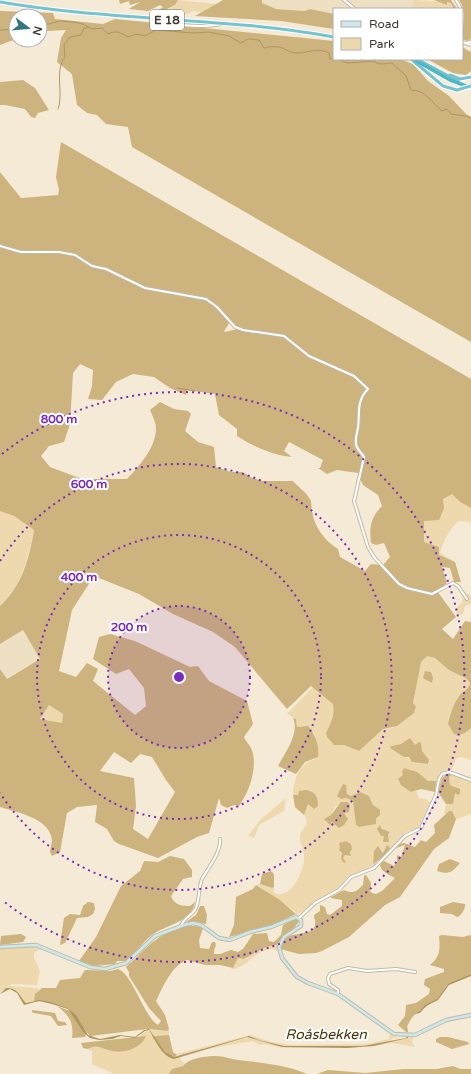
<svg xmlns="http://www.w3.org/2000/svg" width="471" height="1074" font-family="'Varela Round',sans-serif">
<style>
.built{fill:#ede0c3}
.green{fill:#eed9ae;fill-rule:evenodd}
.forest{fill:#cdb37d;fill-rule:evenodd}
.water{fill:#af9660}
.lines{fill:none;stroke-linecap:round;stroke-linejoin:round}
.stream{stroke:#af9660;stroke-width:1}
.minor-casing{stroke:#c3b9a4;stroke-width:4}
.secondary-casing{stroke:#c3b9a4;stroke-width:4.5}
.trunk-casing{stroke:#fff;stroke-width:5}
.motorway-casing{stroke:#fff;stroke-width:5.5}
.minor{stroke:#fff;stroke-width:2}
.secondary{stroke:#cbe9ed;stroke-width:2.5}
.trunk{stroke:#74c4d0;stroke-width:3}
.motorway{stroke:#51b6c4;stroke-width:3.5}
.trunk-bridge-casing{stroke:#fff;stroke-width:5;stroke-linecap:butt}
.trunk-bridge{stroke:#74c4d0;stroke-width:3}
.ring{fill:none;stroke:#7b2cbf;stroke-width:2;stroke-dasharray:2 4}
.labels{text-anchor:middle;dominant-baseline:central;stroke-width:4;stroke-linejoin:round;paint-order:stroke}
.shield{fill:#fff;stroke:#78756f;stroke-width:1}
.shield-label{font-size:12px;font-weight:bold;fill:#3e3a31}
.water-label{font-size:14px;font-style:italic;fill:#4b380b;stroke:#fff}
.centre{fill:#7b2cbf;stroke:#fff;stroke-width:2}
.ring-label{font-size:12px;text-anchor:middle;font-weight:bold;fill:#7b2cbf;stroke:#fff;stroke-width:4;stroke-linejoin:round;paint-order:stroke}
</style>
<rect width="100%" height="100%" fill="#f5ead5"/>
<path class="built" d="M262,0H414L411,9H334V14L310,9L305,11L276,9L262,3Z
M23,630L40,659L6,679L0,669V644Z"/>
<path class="green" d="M178,0L216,4L202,12L191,11V13L184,14L165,11L175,5Z
M414,0L447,2L451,3L454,9H411Z
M452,494L460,502L471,508V522L458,521C449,531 443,541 440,553L455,562L439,555L424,542V520L444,508L443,499Z
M0,511L14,516L34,530C27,559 23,585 0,606Z
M466,593L471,595V604L465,606L463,614L457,615L456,609L462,602L463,594Z
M427,656L435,658L449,670L467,679L470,683L466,733L471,728V760L461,757L456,759L452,769L441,773L436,781H428C417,776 413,771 399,778L411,792L416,791L419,798L426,799L431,803L420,828L406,832L388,853L385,849L383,853L380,847L377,861L382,859L372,868L348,877L338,890L296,915V912L257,885L260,884L272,888L274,887V893C291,901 305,869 304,856C304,850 300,844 300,838C299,829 312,825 304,815L308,804L316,809L298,795H293C294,778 298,765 315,759L319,751L314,733L302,726L297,727L296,719L287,714L313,687L333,704C335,717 331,722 326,733L327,737L334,745H344L359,751L383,729L392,728L416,710L413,703L418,674L421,662ZM409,739L415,745L418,744L429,763L428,764L412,762L411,759L404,757L391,746L401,744ZM346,785L347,794L351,796H369L379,817L370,825L359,827C353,818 358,809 353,802C352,800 347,799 345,797ZM336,805L345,812V816L330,824L324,819L331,815ZM382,827L383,830L390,832L388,834L389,842L384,835L380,836L378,828ZM346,841L351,852L350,857L346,855L343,856L344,860L341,859L342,855L340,851L341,842Z
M49,705L63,714L62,723L40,719Z
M453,774L471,781V814L456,819L454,814L449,811L446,814L444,813L446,804H450L456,787L450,785L449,777Z
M286,798L284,811L259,825L254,838L248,836L260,820Z
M277,945V951C263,941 244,972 230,969L233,968L238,958L245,959L266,947Z
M36,946L44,950H38L34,953V958L40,971L37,985L11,984V986L36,988L39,989L34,1001L25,1003C19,995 18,988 6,988L0,993V948Z
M169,1029V1035H152L150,1030L166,1031Z
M148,1030L165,1054L174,1059L182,1055L247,1037L284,1047L347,1048L388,1043L411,1037H413L412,1042L415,1047L392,1043L337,1048H286L264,1044L259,1045L253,1041L212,1048L181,1056L180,1059L185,1064L183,1066L172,1069L169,1074H114L92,1064V1051L88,1049C108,1039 119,1068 146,1036L138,1037Z
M390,1034L399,1039H397L394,1037L390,1041L356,1047L284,1046L259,1040L249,1036L178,1056L177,1054L250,1035L271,1042L290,1045L367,1044L389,1039Z"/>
<path class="forest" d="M119,0H178L175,5L159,13L156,12L163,7L160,5L148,11L129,9L140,2L130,5L129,1L120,4Z
M223,0H262V3L276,9L305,11L310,9L334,14V29L281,21L195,16Z
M434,0H451L457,9H454L451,3L447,2V5Z
M459,0H471V39L467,41L462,39C462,25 468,12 459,0Z
M0,11L53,13L55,19L103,24L115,19L334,41V59H400L413,64L428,81L449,96L466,114L471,117V342L132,147L128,127L106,124L97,115L87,113L77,105L72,74L57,62L61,38L66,30L47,31L42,37L40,36V16H16V39L0,45Z
M462,47L471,52V71L466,75L453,73L427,59H462Z
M23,80L35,88L49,110L38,113L35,118L31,117L25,109L5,105H0V82Z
M61,142L471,379V508L460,502L452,494L443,499L444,508L439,520L424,521V542L439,547V555L455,562L461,582H454L450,568L442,567L447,583L437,591L456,617L442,629L453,639L465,621L471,622V728C466,733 461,736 454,734L448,724C450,715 454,702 460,695C464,691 469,689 470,683L467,679L449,670L435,658L427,656L421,662L413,703L416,707L414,713L397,726L383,729L359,751L344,745H334L327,737L326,733C331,722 335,717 333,704L311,686L287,709L235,647L213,632L173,614L139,594L94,576L72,610L59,671L76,677L87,663L98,669L93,681L135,715L146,706L144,688L129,669L116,674L93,659L99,637L110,634L135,641L190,667L198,666L209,681L247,701L253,724L244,737C246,742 249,744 251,748C259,766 249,792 239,806L234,805L227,808L221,805L219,798L209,833L197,837L158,858L119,844L114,841L107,829L95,822L97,805L77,807L67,813L60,852L52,856L50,852C50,848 52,844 52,840C50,818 16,812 0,807V669L7,679L40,659L23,630L0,644V606C22,586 29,559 34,530L14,516L0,511V172L21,198L58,195L59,190L56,177ZM230,322L237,329L225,332L224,331ZM80,364L93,370L92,386L88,399L102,400L116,382L133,374L154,377L170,388L186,395L187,390L215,394L219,415L237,429V436C255,447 271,455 292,457L284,451L289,442L323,460L320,468H318L327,474L337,470L358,473L363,485L378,495L382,506C371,517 369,527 371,543L376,545L384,543L390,557L383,565L371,564L365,571L340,557L338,549C325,541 314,527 312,511C311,507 312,502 310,499C306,492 298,487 293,481H263L252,478L243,472H231L216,467L214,447L198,442L185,431L191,414L188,411L174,409L160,402L150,410C152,415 156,422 156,428C156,448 139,466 127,479H82L50,467L41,456L49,446L64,442L70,424L73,373ZM49,705L63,714L62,723L40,719ZM114,752L131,763L140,754L152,757L166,780L175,792L148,839L133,829L136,806L134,778L100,771Z
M425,671L431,672L433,678L432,683L423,678Z
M293,718L296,719L297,727L308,726C315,734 320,746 318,757L305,762L296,774L278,766C285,753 300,733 293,718Z
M410,738L415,745L419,742L421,743L422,751L429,760L428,764L412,762L409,757H404L390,748L391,746L401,744Z
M404,768L417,772L428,781H436L435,792L421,789L411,792L401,785L398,779L403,775L402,772Z
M448,773L453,774L449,777L450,785L460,789V794L458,795L455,793L453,804H446L438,792L442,778Z
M343,784L346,785L347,794L351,796L360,792L369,796L373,805L380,810V815L376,819V824L359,827L356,825L353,801L346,798L341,799L337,796Z
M306,790C316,792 318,797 318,806L314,809L308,804L304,815L295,807L293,795H298L299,791Z
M341,802H348L350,806L349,812L344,813L348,819L344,825L339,828L332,822L330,825L324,819L331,815Z
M449,811H452L456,819L449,838L434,849L400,897L385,905L349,937L322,951L316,953L299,954L280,949C284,926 312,940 315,925C316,921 314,919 314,915L320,911V905L325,907L327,914L330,915L342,906V900L331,898V897L344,890C353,894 356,892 363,885L364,876L366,875L371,883L370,891L372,893L376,894L382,891L395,878C389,875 380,871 380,864L384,861L394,866L397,862V855L401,857L405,845L396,848L399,844L404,843L415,847L421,840L426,842L435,833L434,825Z
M380,825L382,829L390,832L388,834L389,842H383L384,836H381L377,829Z
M346,841L351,844L352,849L350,853L351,856L345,855L343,858L346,862L344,863L341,859L342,853L339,850L340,848L339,843Z
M387,845L390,848L388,853L373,864L374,851L378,846L383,853Z
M170,856L184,859L192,870V877L183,879L171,896C174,905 182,906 190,906L195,902C192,922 165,925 152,935C142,942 136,954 125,961H117L115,964L94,966L79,961L96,937L121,886L140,871L144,861L158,862Z
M450,859L460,863C452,872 450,875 437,871L439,864Z
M271,871L274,874V887L272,888L260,884L262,874Z
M256,885L280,900L296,914L268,927L229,937L234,925L236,897L253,889Z
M88,902L94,903L95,909L93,914L88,917L77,918L65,943L60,945L64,918L70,914L80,915L83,906Z
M453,902L465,904C466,908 461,916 457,917L452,914L440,913V907Z
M200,906H204L207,915L206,924L196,922H186L196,915Z
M295,919H298L299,921C294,932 282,934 277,945L266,947L244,959L238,958L233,968L220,965H205L187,960C171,966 163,987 156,1001L165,1015L169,1029L167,1031L147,1029L90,1036L68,1009L51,1002L34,1001L35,994L42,988H56L60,980L80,978L85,970L111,971L118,969C132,973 144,1017 158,1025L161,1021L149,1008L129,976V972L126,967C128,964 132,962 135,959C151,942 177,918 203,928L199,940L200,948L209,949L212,942H215L216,945L214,950V954H220L231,950L238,952L243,949L253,934L267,933L269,941L274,942L281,935L283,925Z
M21,934L26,937L23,942L0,945L1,936Z
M442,935L463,937L471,935V974L449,983L437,999L420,1011L415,1013L407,1025L408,1032H406L398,1025L405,1016L406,1005L416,1003L429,994L430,989L424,985L425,979L444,972V969L430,965C441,956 440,948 439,936Z
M57,1006L70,1011L86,1035L85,1037L72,1038C74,1022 69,1015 57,1006Z
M32,1010L55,1013L58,1021L65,1022L67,1025L58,1026L51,1016L34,1013L32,1012Z
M169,1035L173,1052L177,1055L175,1057C168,1057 156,1042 152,1036Z
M146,1036C142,1048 123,1054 112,1051C102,1049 98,1044 88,1049L83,1048L81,1043Z
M440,1037H448L468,1042L469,1044L452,1049L436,1042V1039Z
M216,1056C224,1056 230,1059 238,1060C261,1063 285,1064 307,1074H169L172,1069L183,1066C189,1058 206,1056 216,1056Z
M453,1066L460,1069H471V1074H317L328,1070L365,1073L404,1069H437Z"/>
<path class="water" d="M471,974V976L449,985L438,1000L426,1006L420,1013L415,1014L407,1025L408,1038L374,1046L347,1048L282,1047L247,1037L174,1059C161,1056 155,1039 149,1030L145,1031L135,1038L121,1036L112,1039L99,1040L90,1038L83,1032L68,1009L52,1004L39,1001L24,1005L17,993L10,989L0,994L6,988C19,988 19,996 26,1003L39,1000L51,1002L67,1008L76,1015L88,1035L100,1039L120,1035L135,1037L144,1030L149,1029L165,1052L174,1057L249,1036L259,1040L284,1046H363L406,1038L408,1034L407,1026L415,1013L420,1011L425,1005L437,999L449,983Z"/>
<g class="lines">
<path class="stream" d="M40,23L49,24L59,21L73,22L83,24L92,29L102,28L108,34C117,30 119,32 128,37L136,34L145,36L156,30L193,33L208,32L229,36L241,43L248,39L259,40L264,48C285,43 284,53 298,53C307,53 318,47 329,53L330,59L334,58
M0,30L16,29
M338,59L347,63L374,61C378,66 387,63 392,63L406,76L411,90C426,90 431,102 442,111L447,109L451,114L466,116L471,118
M58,109C64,93 54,71 65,57L64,45L70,37L81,35L84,28H88
M177,388L195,391"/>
<defs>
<path id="minor" d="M344,0L355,9
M456,0L461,9
M150,19C164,25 205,28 221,24
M462,42L471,45
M465,43L471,42
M0,246L21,252H59L75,255L92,266L106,269L145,288L206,299L217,307L235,327L243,330L284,336L309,356L354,376L368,389C356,401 360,413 358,428C357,433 355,439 356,444C357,450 362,453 364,457L354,501L368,547L374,557L399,584L407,588L432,594L453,583L458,586L467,599
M299,918L315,903L339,890L351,877L374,868L405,836L421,828L436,795L439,779L442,774L449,772L471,780
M181,926C183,918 191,916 195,910C200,900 198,889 202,879C208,868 221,853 220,839
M338,994V990L329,984L328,978L330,974L348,968L367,971L396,969L415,972"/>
<path id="secondary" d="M0,947L36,945L90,967L105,969L126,963L155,936L184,925L193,923L201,925L219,938L230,940L250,932L271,927L296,917L301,920V926L284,937L279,947L282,958L297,977L308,983L338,994L394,1034L415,1035L446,1020L471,1015"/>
<path id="trunk" d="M0,2C110,21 224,17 334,37
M411,59L443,86L457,90
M417,59L458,81
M450,75L460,79L471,77"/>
<path id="motorway" d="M413,59L450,80L469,87"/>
</defs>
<use href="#minor" class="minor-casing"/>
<use href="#secondary" class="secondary-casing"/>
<use href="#trunk" class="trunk-casing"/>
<use href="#motorway" class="motorway-casing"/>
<use href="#minor" class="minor"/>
<use href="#secondary" class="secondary"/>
<use href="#trunk" class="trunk"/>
<use href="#motorway" class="motorway"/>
<defs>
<path id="trunk-bridge" d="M457,90L471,86"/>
</defs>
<use href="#trunk-bridge" class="trunk-bridge-casing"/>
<use href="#trunk-bridge" class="trunk-bridge"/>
</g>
<circle cx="179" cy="677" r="71" fill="#7b2cbf" fill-opacity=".12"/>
<g class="ring">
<circle cx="179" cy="677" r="71"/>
<circle cx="179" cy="677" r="142"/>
<path d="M0 561A213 213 0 1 1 0 793"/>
<path d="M2 454A285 285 0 1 1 2 900"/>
</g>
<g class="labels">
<rect class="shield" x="150" y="10" width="34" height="20" rx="3"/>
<g class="shield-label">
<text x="167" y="20">E 18</text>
</g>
<g class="water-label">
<text x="326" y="1034">Roåsbekken</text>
</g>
</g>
<circle cx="179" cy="677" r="6" class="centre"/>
<g class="ring-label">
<text x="59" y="423">800 m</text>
<text x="89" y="488">600 m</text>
<text x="79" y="581">400 m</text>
<text x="129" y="631">200 m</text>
</g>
<rect x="333" y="8" width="130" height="52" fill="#ffffff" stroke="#b2b0ad"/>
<rect x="341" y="21" width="20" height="6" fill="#cbe9ed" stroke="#b2b0ad"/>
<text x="369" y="28" font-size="12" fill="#3e3a31">Road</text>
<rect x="341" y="38" width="20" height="12" fill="#eed9ae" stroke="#b2b0ad"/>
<text x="369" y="48" font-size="12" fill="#3e3a31">Park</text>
<g transform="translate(28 28) rotate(106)"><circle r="19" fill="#ffffff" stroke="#b2b0ad"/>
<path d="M0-3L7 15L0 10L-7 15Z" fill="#307781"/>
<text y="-6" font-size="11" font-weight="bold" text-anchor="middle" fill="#3e3a31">N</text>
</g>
</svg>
